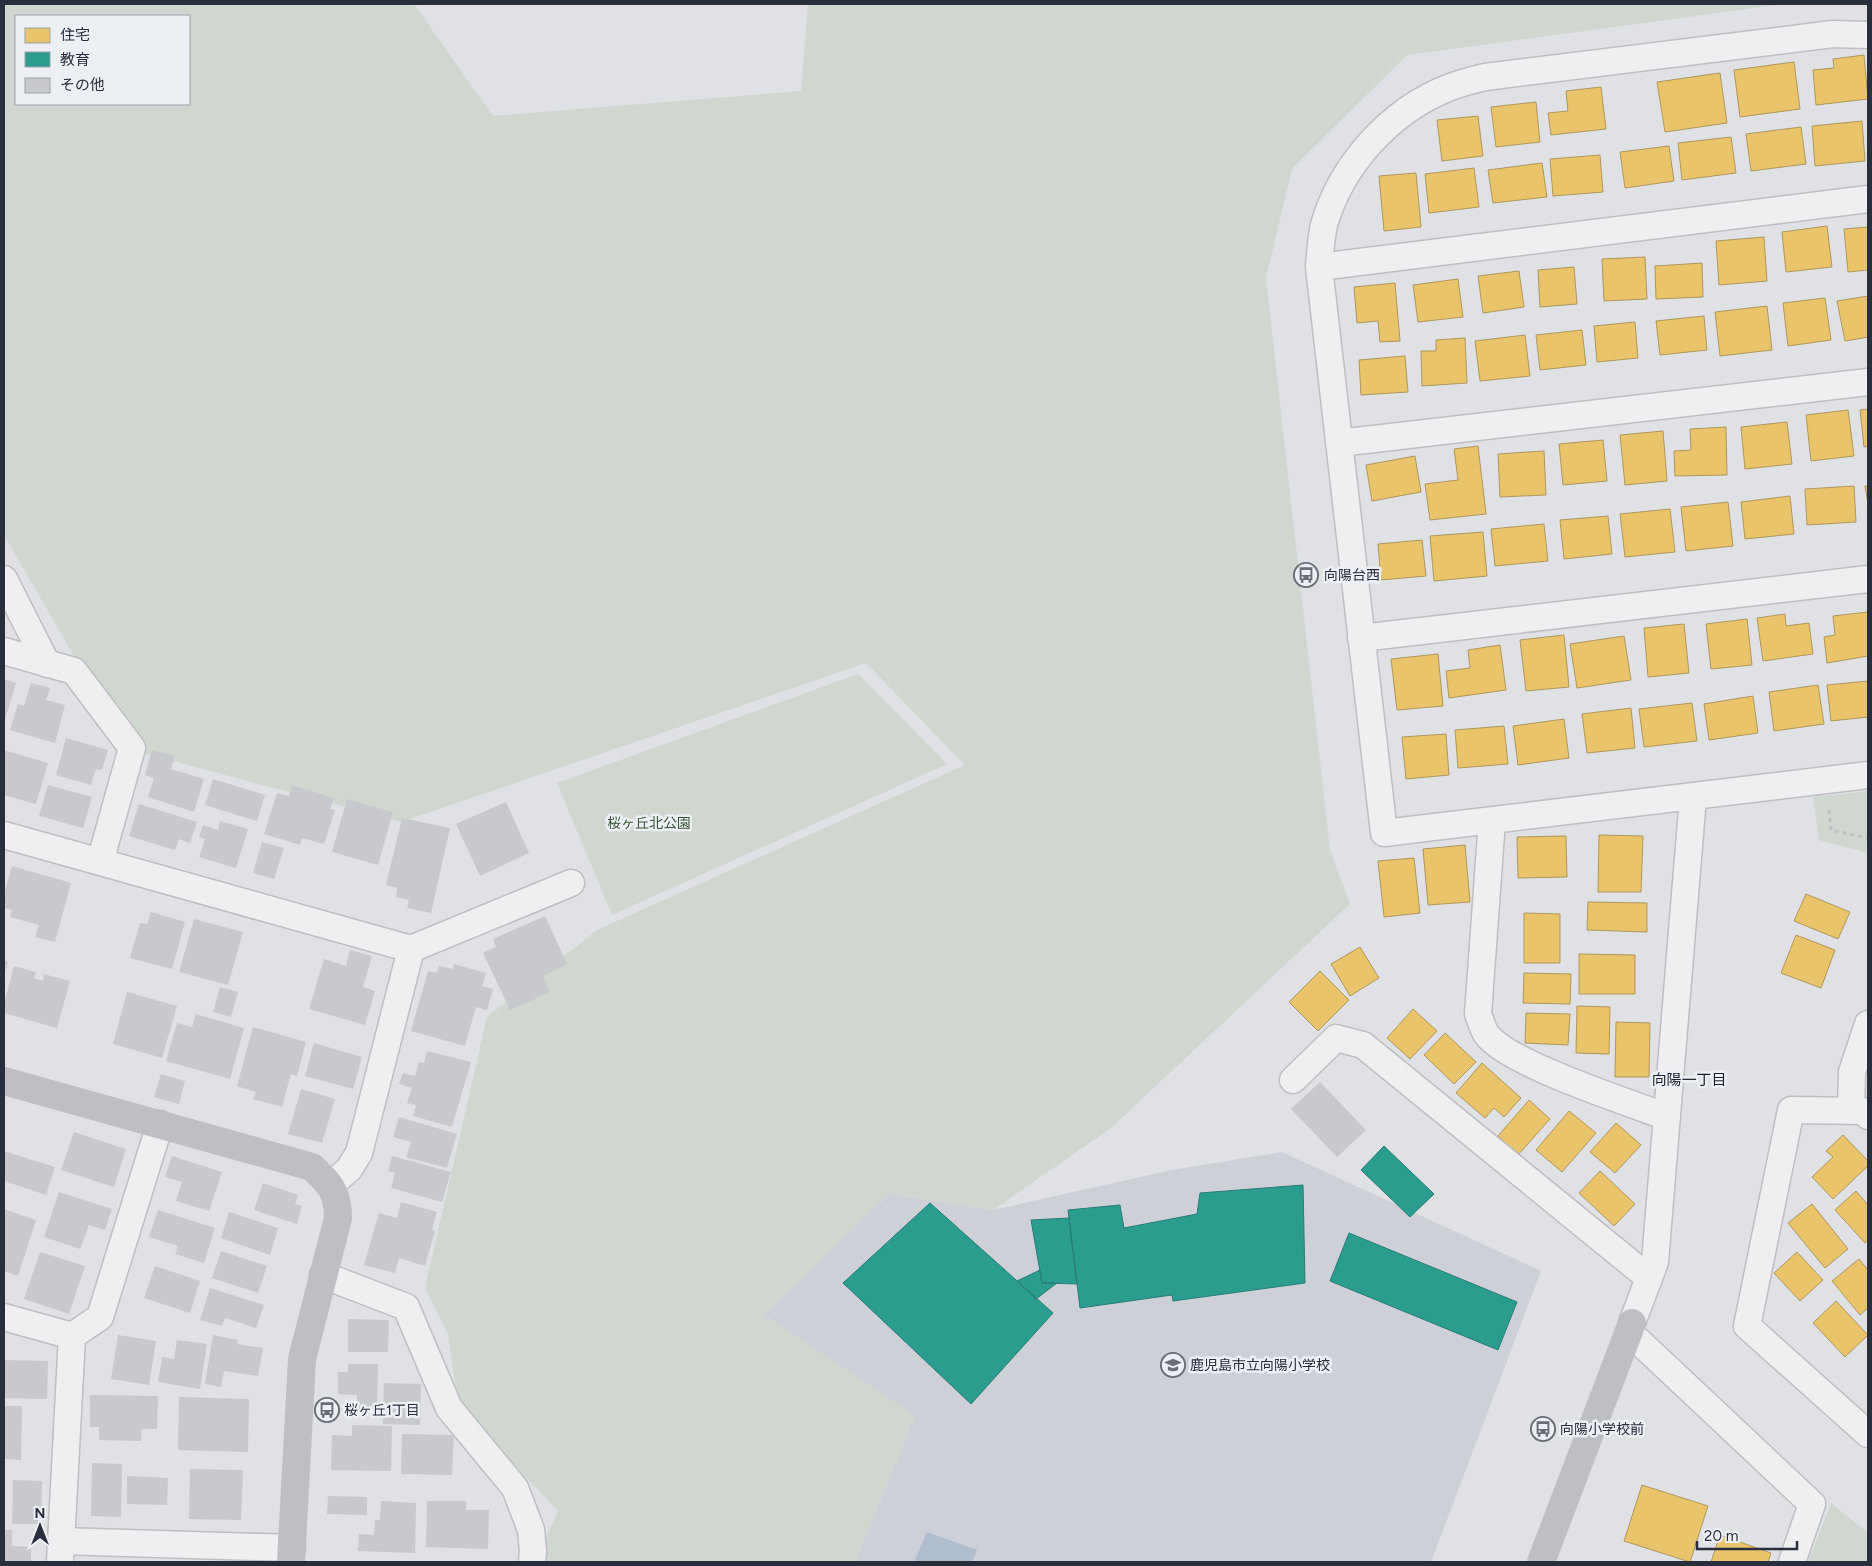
<svg xmlns="http://www.w3.org/2000/svg" width="1872" height="1566" font-family="Figtree,'Noto Sans JP',sans-serif">
<style>
.built{fill:#ced0d7}
.green{fill:#d0d7d0;fill-rule:evenodd}
.water{fill:#afbdce}
.homes{fill:#e9c46a;stroke:#af975c}
.schools{fill:#2a9d8f;stroke:#297c76}
.building{fill:#c7c9cc}
.lines{fill:none;stroke-linecap:round;stroke-linejoin:round}
.street-casing{stroke:#bdbfc2;stroke-width:29}
.path{stroke:#bebfc4;stroke-width:3;stroke-dasharray:4 4;stroke-linecap:butt}
.street{stroke:#efeff1;stroke-width:26}
.secondary{stroke:#bdbfc4;stroke-width:28}
.labels{text-anchor:middle;dominant-baseline:central;stroke-width:5;stroke-linejoin:round;paint-order:stroke}
.poi-label{font-size:14px;fill:#282e3b;stroke:#eceff4;text-anchor:start}
.park-label{font-size:14px;fill:#3b5636;stroke:#eceff4}
.neighbourhood-label{font-size:15px;fill:#1a202c;stroke:#eceff4}
</style>
<rect width="100%" height="100%" fill="#dfe1e4"/>
<path class="built" d="M1282,1152L1541,1271L1431,1562H855L915,1416L764,1315L889,1194L993,1210L1172,1170Z"/>
<path class="green" d="M4,4H414L493,116L801,91L808,4H1784L1407,55L1292,169L1266,278L1330,850L1350,904L1111,1128L993,1210L889,1194L764,1315L915,1416L855,1562H541L542,1546L558,1511L458,1405L448,1334L425,1288L487,1017L597,930L965,765L866,663L401,822L128,749L4,535ZM16,16H189V104H16Z
M858,674L947,764L612,915L557,783Z
M1868,791V853L1819,840L1813,797Z
M1831,1503L1868,1533V1562H1808Z"/>
<path class="water" d="M927,1532L977,1550L972,1562H914Z"/>
<path class="homes" d="M1864,55L1868,99L1816,105L1813,70L1834,68L1833,59Z
M1794,62L1800,109L1740,117L1734,70Z
M1720,73L1727,123L1665,132L1657,82Z
M1601,87L1606,129L1551,135L1548,113L1568,111L1566,91Z
M1536,102L1540,142L1496,147L1491,107Z
M1478,116L1483,156L1442,161L1437,120Z
M1862,121L1865,161L1815,166L1812,126Z
M1801,127L1806,164L1751,171L1746,134Z
M1731,137L1736,173L1682,180L1678,143Z
M1669,146L1674,181L1625,188L1620,152Z
M1600,155L1603,192L1553,196L1550,159Z
M1542,163L1547,197L1493,203L1488,170Z
M1474,168L1479,207L1429,213L1425,174Z
M1416,173L1421,227L1384,231L1379,176Z
M1827,226L1832,267L1786,272L1782,232Z
M1868,227V270L1848,272L1844,229Z
M1764,237L1767,281L1719,285L1716,241Z
M1645,257L1647,299L1604,301L1602,259Z
M1702,263L1703,297L1656,299L1655,266Z
M1574,267L1577,304L1540,307L1538,270Z
M1519,271L1524,307L1483,313L1478,276Z
M1458,279L1463,317L1418,322L1413,285Z
M1395,283L1400,341L1380,342L1378,321L1357,323L1354,287Z
M1868,296V337L1845,341L1837,301Z
M1825,298L1831,340L1788,346L1783,303Z
M1767,306L1772,350L1720,356L1715,312Z
M1704,316L1707,350L1660,355L1656,321Z
M1635,322L1638,358L1597,362L1594,326Z
M1582,330L1586,365L1540,370L1536,335Z
M1525,335L1530,376L1480,381L1475,341Z
M1465,338L1467,383L1422,386L1421,351H1436V340Z
M1405,356L1408,392L1361,395L1359,360Z
M1868,409V446L1864,447L1860,410Z
M1848,410L1854,456L1811,461L1806,415Z
M1787,422L1792,464L1745,469L1741,427Z
M1726,427L1727,475L1675,476L1674,451L1691,450L1690,429Z
M1663,431L1667,481L1625,485L1620,435Z
M1603,440L1607,481L1563,485L1559,444Z
M1478,446L1486,514L1430,520L1425,484L1458,480L1454,449Z
M1544,451L1546,495L1500,497L1498,454Z
M1415,456L1421,492L1372,501L1366,465Z
M1854,486L1856,522L1807,525L1805,489Z
M1865,486H1868V504Z
M1790,496L1794,534L1745,539L1741,502Z
M1728,502L1733,546L1686,551L1681,507Z
M1670,509L1675,552L1625,557L1620,514Z
M1608,516L1612,554L1564,559L1560,520Z
M1544,524L1548,561L1495,566L1491,529Z
M1483,532L1487,576L1434,581L1430,536Z
M1422,540L1426,576L1381,580L1378,544Z
M1868,612V656L1827,663L1824,637L1835,635L1833,616Z
M1785,614L1786,626L1809,623L1813,654L1763,661L1757,618Z
M1747,619L1752,665L1711,669L1706,624Z
M1684,624L1689,673L1648,677L1644,628Z
M1564,635L1569,687L1526,691L1520,640Z
M1624,636L1631,680L1577,688L1570,644Z
M1500,645L1506,690L1449,698L1446,671L1470,668L1468,650Z
M1438,654L1443,706L1397,710L1391,659Z
M1868,681V717L1831,721L1827,685Z
M1818,685L1824,724L1774,731L1769,692Z
M1753,696L1758,733L1709,740L1704,704Z
M1692,703L1697,741L1644,747L1639,709Z
M1631,708L1635,748L1587,753L1582,714Z
M1564,719L1569,758L1518,765L1513,726Z
M1504,726L1508,764L1458,768L1455,730Z
M1446,734L1449,775L1406,779L1402,737Z
M1599,835L1643,836L1641,892H1598Z
M1566,836L1567,877L1518,878L1517,837Z
M1465,845L1470,902L1428,905L1423,849Z
M1414,858L1420,913L1384,917L1378,861Z
M1806,894L1850,912L1838,939L1794,921Z
M1588,902L1647,903V932L1587,930Z
M1524,913L1560,914V963H1524Z
M1796,935L1835,950L1821,988L1781,973Z
M1360,947L1379,978L1350,996L1331,964Z
M1579,954L1635,955V994H1579Z
M1320,971L1349,1000L1318,1031L1289,1002Z
M1524,973L1571,974L1570,1004L1523,1003Z
M1577,1006L1610,1007L1609,1054L1576,1053Z
M1413,1009L1437,1031L1410,1059L1387,1038Z
M1526,1013L1570,1014L1568,1045L1525,1043Z
M1616,1022L1650,1023L1649,1077H1615Z
M1445,1033L1476,1062L1454,1084L1424,1055Z
M1482,1063L1521,1098L1504,1117L1494,1108L1485,1118L1456,1093Z
M1529,1100L1550,1119L1518,1155L1498,1136Z
M1569,1111L1596,1133L1562,1172L1536,1150Z
M1616,1123L1641,1145L1615,1173L1590,1152Z
M1843,1135L1868,1161V1166L1833,1199L1812,1177L1833,1157L1826,1151Z
M1600,1171L1635,1204L1614,1226L1579,1193Z
M1856,1191L1868,1205V1240L1865,1243L1835,1210Z
M1812,1204L1848,1249L1825,1268L1788,1223Z
M1797,1252L1823,1280L1800,1301L1774,1273Z
M1859,1259L1868,1270V1308L1860,1315L1832,1281Z
M1836,1301L1868,1335L1845,1357L1813,1323Z
M1642,1485L1708,1506L1690,1562L1624,1541Z
M1720,1535L1771,1553L1768,1562H1711Z"/>
<path class="schools" d="M1384,1146L1434,1194L1410,1217L1361,1170Z
M1303,1185L1305,1283L1173,1301L1172,1295L1080,1308L1068,1210L1120,1205L1124,1228L1197,1214L1200,1193Z
M930,1203L1053,1313L971,1404L843,1283Z
M1069,1218L1077,1284L1042,1283L1031,1220Z
M1349,1233L1517,1302L1498,1350L1330,1281Z
M1040,1270L1042,1283H1057L1036,1299L1017,1281Z"/>
<path class="building" d="M4,679L16,683L4,723Z
M31,683L50,688L46,700L65,705L55,743L10,730L18,704L24,706Z
M66,738L108,750L102,770L96,769L91,785L56,775Z
M4,750L48,763L36,804L4,795Z
M152,750L175,756L171,769L204,779L194,812L148,797L154,778L145,775Z
M213,779L265,795L257,821L205,805Z
M48,785L92,797L83,828L39,816Z
M292,785L334,798L330,809L335,810L324,844L302,838L300,845L264,834L277,793L289,796Z
M347,799L393,812L378,865L332,852Z
M506,802L529,853L480,876L456,824Z
M139,804L197,822L190,843L179,839L175,850L129,836Z
M402,818L450,828L431,913L407,908L409,900L396,897L397,888L386,885Z
M220,821L248,829L236,868L199,857L205,839L199,837L203,825L218,830Z
M262,842L284,848L274,879L253,873Z
M12,866L71,883L55,942L35,937L39,925L10,917L12,910L4,908V894Z
M151,912L185,922L172,969L130,958L140,923L147,924Z
M545,916L567,964L543,976L550,992L510,1010L483,953L496,947L493,939Z
M194,919L243,932L228,985L179,972Z
M350,950L372,956L363,987L375,991L365,1025L309,1009L324,959L346,966Z
M4,960L8,962L4,975Z
M454,964L486,973L482,986L493,989L487,1010L476,1007L465,1046L411,1031L428,971L437,973L439,966L453,969Z
M14,966L36,972L34,978L43,981L44,974L70,981L57,1028L4,1013V1004Z
M220,987L238,992L231,1017L213,1012Z
M127,992L177,1006L162,1058L113,1044Z
M196,1014L244,1028L230,1079L166,1061L177,1023L192,1027Z
M253,1027L306,1042L297,1076L291,1074L282,1107L253,1099L256,1092L237,1086Z
M314,1043L362,1057L353,1089L305,1076Z
M427,1051L471,1062L452,1127L413,1116L416,1105L407,1103L412,1088L399,1084L403,1073L415,1076L419,1062L424,1063Z
M161,1074L185,1081L179,1104L154,1097Z
M1320,1082L1366,1130L1337,1157L1291,1109Z
M301,1089L335,1099L322,1143L288,1134Z
M399,1117L457,1134L447,1168L406,1157L411,1142L393,1137Z
M74,1132L126,1149L114,1187L61,1170Z
M4,1151L55,1167L46,1195L4,1181Z
M172,1156L222,1172L209,1211L176,1201L182,1182L165,1177Z
M392,1156L451,1172L442,1202L391,1188L395,1173L388,1171Z
M263,1183L298,1195L295,1204L302,1206L297,1224L254,1210Z
M59,1192L112,1209L105,1230L89,1225L80,1249L44,1237Z
M401,1202L437,1212L432,1230L435,1231L425,1266L399,1258L395,1273L364,1265L379,1213L397,1218Z
M4,1209L36,1220L18,1276L4,1271Z
M158,1210L215,1228L204,1263L175,1254L178,1246L149,1237Z
M229,1212L278,1228L270,1255L221,1238Z
M221,1251L267,1266L258,1293L212,1278Z
M40,1252L85,1266L69,1314L24,1299Z
M155,1266L200,1281L190,1313L144,1298Z
M210,1288L264,1305L256,1328L225,1318L222,1326L200,1320Z
M348,1319L389,1320L388,1352H348Z
M118,1335L156,1341L149,1385L111,1379Z
M213,1335L238,1340L237,1344L263,1348L258,1376L224,1371L221,1387L205,1384Z
M177,1340L207,1344L200,1389L158,1382L162,1357L174,1359Z
M4,1360L48,1361L47,1399L4,1398Z
M348,1364H378L377,1410H357V1395L338,1394V1372H348Z
M384,1383L421,1384L420,1425L383,1424Z
M90,1395L158,1396L157,1429H142L141,1441L99,1440V1427H90Z
M179,1397L249,1399L248,1452L178,1450Z
M4,1406H22L21,1460L4,1459Z
M352,1425L392,1426L391,1471L331,1470L332,1435L352,1436Z
M402,1434L454,1435L452,1475L401,1474Z
M92,1463L122,1464L121,1517L91,1516Z
M190,1469L243,1470L241,1520L189,1519Z
M127,1476L168,1478L167,1505L127,1504Z
M13,1480L42,1481L41,1524H12Z
M328,1496L367,1497V1515L327,1514Z
M381,1501L416,1503L415,1553L358,1551L359,1534L374,1535L375,1520H380Z
M427,1501H466V1510H489L488,1549L426,1547Z
M4,1530H12V1546L31,1547V1562H4Z"/>
<g class="lines">
<defs>
<path id="street" d="M1868,35L1833,34L1485,77C1473,80 1460,83 1448,88C1390,111 1341,165 1324,225C1321,238 1320,253 1319,267L1384,833L1868,775
M1319,267L1868,199
M1339,443L1868,382
M4,579L47,664
M1361,638L1868,579
M4,651L74,671L132,748L100,862
M1492,820L1478,1014C1481,1021 1483,1030 1487,1035C1509,1064 1628,1102 1667,1117
M4,835L411,949L571,883
M1293,1080L1336,1038L1363,1045L1649,1278
M1851,1111L1852,1072L1868,1024
M1868,1116L1864,1111L1791,1110L1747,1326L1868,1434
M331,1185L349,1169L359,1153L411,949
M323,1275L406,1307L449,1408L515,1488L531,1530L533,1551L532,1562
M4,1317L72,1336L60,1562
M1632,1323L1655,1262L1693,797
M1629,1332L1812,1504L1792,1562
M72,1336L100,1317L160,1124
M61,1541L292,1548"/>
</defs>
<use href="#street" class="street-casing"/>
<path class="path" d="M1829,810L1831,830L1868,838"/>
<use href="#street" class="street"/>
<path class="secondary" d="M4,1081L312,1167C330,1184 338,1192 338,1218L302,1359L291,1562
M1541,1562L1632,1323"/>
</g>
<defs>
<symbol id="bus-ring" viewBox="-11 -11 22 22"><circle r="9.5" fill="#eceff4" stroke="#686d76" stroke-width="1.5"/><path d="M-5-6H5V4H4V6H2V4H-2V6H-4V4H-5ZM-3.5-4V0h7V-4ZM-3.5 1.2v1.5H-2V1.2ZM2 1.2v1.5H3.5V1.2Z" fill="#686d76"/></symbol>
<symbol id="school-ring" viewBox="-11 -11 22 22"><circle r="9.5" fill="#eceff4" stroke="#686d76" stroke-width="1.5"/><path d="M0-5L7-2L0 1L-7-2ZM-4 1L0 2.5L4 1V4Q0 6-4 4Z" fill="#686d76"/></symbol>
</defs>
<g fill-rule="evenodd">
<use href="#bus-ring" x="1292" y="561" width="28" height="28"/>
<use href="#school-ring" x="1159" y="1351" width="28" height="28"/>
<use href="#bus-ring" x="313" y="1396" width="28" height="28"/>
<use href="#bus-ring" x="1529" y="1415" width="28" height="28"/>
</g>
<g class="labels">
<g class="poi-label">
<text x="1324" y="575">向陽台西</text>
<text x="1190" y="1365">鹿児島市立向陽小学校</text>
<text x="344" y="1410">桜ヶ丘1丁目</text>
<text x="1560" y="1429">向陽小学校前</text>
</g>
<g class="park-label">
<text x="649" y="823">桜ヶ丘北公園</text>
</g>
<g class="neighbourhood-label">
<text x="1689" y="1080">向陽一丁目</text>
</g>
</g>
<rect width="1872" height="1566" fill="none" stroke="#282e3b" stroke-width="10"/>
<rect x="15" y="15" width="175" height="90" fill="#eceff4" stroke="#9ea2aa"/>
<rect x="25" y="28" width="25" height="15" fill="#e9c46a" stroke="#9ea2aa"/>
<text x="60" y="40" font-size="15" fill="#282e3b">住宅</text>
<rect x="25" y="52" width="25" height="15" fill="#2a9d8f" stroke="#9ea2aa"/>
<text x="60" y="65" font-size="15" fill="#282e3b">教育</text>
<rect x="25" y="78" width="25" height="15" fill="#c7c9cc" stroke="#9ea2aa"/>
<text x="60" y="90" font-size="15" fill="#282e3b">その他</text>
<g transform="translate(40 1526)" stroke="#eceff4" stroke-width="4" paint-order="stroke">
<path d="M0-4L9 19L0 12L-9 19Z" fill="#282e3b"/>
<text y="-8" font-size="14" font-weight="bold" text-anchor="middle" fill="#282e3b">N</text>
</g>
<path d="M1697 1541v8h100v-8" fill="none" stroke="#282e3b" stroke-width="2.5"/>
<text x="1704" y="1541" font-size="15" fill="#282e3b" stroke="#eceff4" stroke-width="4" paint-order="stroke">20 m</text>
</svg>
